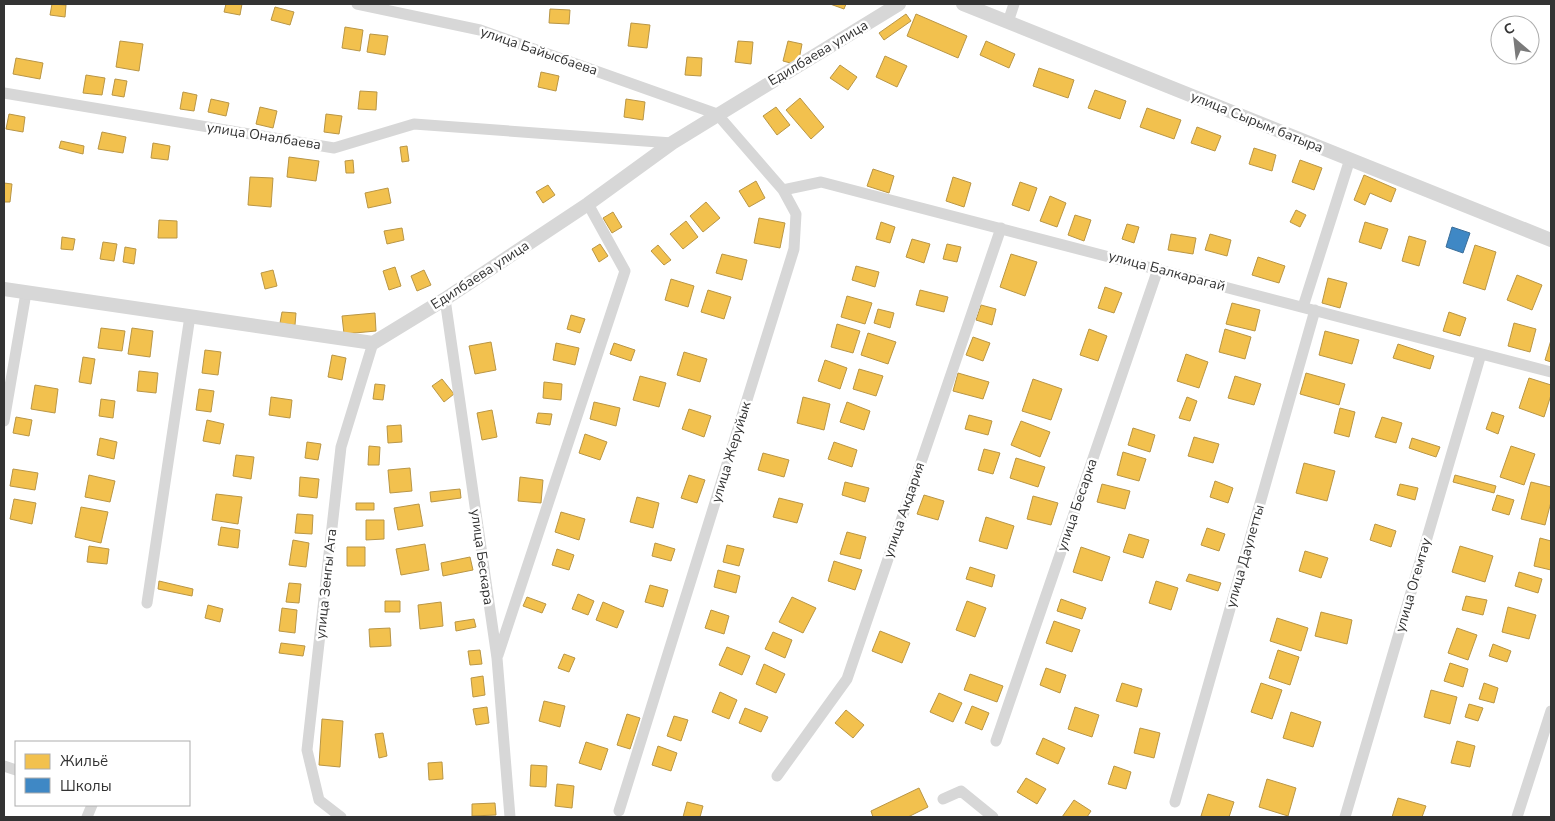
<svg xmlns="http://www.w3.org/2000/svg" width="1555" height="821" font-family="'Nunito Sans',sans-serif">
<style>
.homes{fill:#f2c14e;stroke:#b99646}
.schools{fill:#3f88c5;stroke:#3b6e99}
.lines{fill:none;stroke-linecap:round;stroke-linejoin:round}
.minor{stroke:#d7d7d7;stroke-width:11}
.tertiary{stroke:#d7d7d7;stroke-width:14}
.labels{text-anchor:middle;dominant-baseline:central;stroke-width:5;stroke-linejoin:round;paint-order:stroke}
.street-label{font-size:14px;fill:#333;stroke:#fff}
</style>
<rect width="100%" height="100%" fill="#fff"/>
<path class="homes" d="M52,4L66,5L65,17L50,15Z
M226,4H242L240,15L224,12Z
M830,4H846L844,9Z
M275,7L294,12L290,25L271,20Z
M550,9L570,10L569,24L549,23Z
M906,14L911,21L884,40L879,33Z
M916,14L967,36L958,58L907,36Z
M631,23L650,25L647,48L628,46Z
M345,27L363,30L360,51L342,48Z
M370,34L388,36L385,55L367,52Z
M120,41L143,44L139,71L116,67Z
M738,41L753,42L751,64L735,62Z
M788,41L802,44L798,65L783,61Z
M986,41L1015,54L1009,68L980,55Z
M885,56L907,66L897,87L876,77Z
M687,57L702,58L701,76L685,75Z
M16,58L43,63L40,79L13,74Z
M840,65L857,77L848,90L830,78Z
M1039,68L1074,80L1068,98L1033,86Z
M541,72L559,76L556,91L538,87Z
M86,75L105,78L102,95L83,93Z
M115,79L127,81L124,97L112,95Z
M1095,90L1126,101L1120,119L1088,108Z
M360,91L377,92L376,110L358,109Z
M183,92L197,95L194,111L180,109Z
M800,98L824,127L811,139L786,110Z
M211,99L229,103L226,116L208,112Z
M626,99L645,102L643,120L624,117Z
M260,107L277,111L273,128L256,124Z
M776,107L790,125L777,135L763,116Z
M1147,108L1181,120L1174,139L1140,127Z
M9,114L25,117L23,132L6,129Z
M326,114L342,116L339,134L324,132Z
M1197,127L1221,136L1215,151L1191,143Z
M102,132L126,137L123,153L98,149Z
M61,141L84,146L83,154L59,148Z
M153,143L170,146L168,160L151,158Z
M407,146L409,161L402,162L400,147Z
M1254,148L1276,155L1272,171L1249,164Z
M289,157L319,161L316,181L287,177Z
M353,160L354,173H346L345,161Z
M1300,160L1322,168L1314,190L1292,182Z
M873,169L894,176L889,193L867,186Z
M1364,175L1396,189L1391,202L1370,193L1365,205L1354,200Z
M250,177L273,178L271,207L248,205Z
M953,177L971,183L964,207L946,201Z
M756,181L765,198L749,207L739,191Z
M1020,182L1037,188L1029,211L1012,205Z
M4,183L12,184L10,202H4Z
M548,185L555,195L543,203L536,192Z
M388,188L391,203L368,208L365,193Z
M1050,196L1066,203L1057,227L1040,221Z
M706,202L720,218L703,232L690,216Z
M1296,210L1306,215L1300,227L1290,222Z
M613,212L622,227L612,233L603,218Z
M1075,215L1091,220L1084,241L1068,235Z
M759,218L785,223L780,248L754,243Z
M159,220L177,221V238H158Z
M686,221L698,237L683,249L670,234Z
M881,222L895,227L890,243L876,239Z
M1365,222L1388,229L1381,249L1359,242Z
M1127,224L1139,227L1134,243L1122,239Z
M402,228L404,240L387,244L384,231Z
M1171,234L1196,238L1193,254L1168,250Z
M1210,234L1231,240L1227,256L1205,250Z
M1409,236L1426,241L1419,266L1402,261Z
M62,237L75,239L73,250L61,249Z
M912,239L930,244L924,263L906,257Z
M103,242L117,244L114,261L100,259Z
M600,244L608,256L599,262L592,249Z
M947,244L961,247L957,262L943,259Z
M658,245L671,260L664,265L651,251Z
M1475,245L1496,252L1485,290L1463,283Z
M125,247L136,249L134,264L123,262Z
M722,254L747,260L742,280L716,273Z
M1011,254L1037,262L1025,296L1000,287Z
M1258,257L1285,266L1279,283L1252,275Z
M856,266L879,272L875,287L852,280Z
M395,267L401,286L389,290L383,271Z
M273,270L277,286L265,289L261,273Z
M424,270L431,285L417,291L411,276Z
M1517,275L1542,285L1532,310L1507,300Z
M1328,278L1347,283L1340,308L1322,303Z
M671,279L694,286L688,307L665,300Z
M1105,287L1122,293L1114,313L1098,308Z
M708,290L731,297L724,319L701,312Z
M920,290L948,297L944,312L916,305Z
M847,296L872,303L865,324L841,317Z
M1232,303L1260,310L1255,331L1226,324Z
M981,305L996,309L992,325L976,320Z
M878,309L894,313L890,328L874,323Z
M282,312L296,313L295,325L280,323Z
M1449,312L1466,318L1460,336L1443,331Z
M375,313L376,331L344,334L342,316Z
M571,315L585,319L580,333L567,329Z
M1514,323L1536,329L1530,352L1508,346Z
M837,324L860,331L853,353L831,347Z
M101,328L125,331L122,351L98,348Z
M132,328L153,331L150,357L128,354Z
M1089,329L1107,336L1098,361L1080,355Z
M1225,329L1251,337L1245,359L1219,352Z
M1325,331L1359,340L1352,364L1319,355Z
M868,333L896,342L888,364L861,355Z
M973,337L990,343L983,361L966,355Z
M1551,340V362L1545,360Z
M491,342L496,370L475,374L469,346Z
M556,343L579,348L575,365L553,360Z
M614,343L635,350L631,361L610,354Z
M1398,344L1434,356L1430,369L1393,358Z
M205,350L221,352L218,375L202,373Z
M684,352L707,359L700,382L677,375Z
M1186,354L1208,362L1199,388L1177,381Z
M332,355L346,358L342,380L328,377Z
M83,357L95,359L91,384L79,382Z
M825,360L847,368L840,389L818,381Z
M859,369L883,376L876,396L853,389Z
M139,371L158,373L156,393L137,391Z
M958,373L989,382L983,399L953,391Z
M1306,373L1345,384L1339,405L1300,394Z
M640,376L666,383L659,407L633,400Z
M1235,376L1261,384L1254,405L1228,398Z
M1529,378L1551,385V395L1544,417L1519,408Z
M442,379L454,394L444,402L432,386Z
M1033,379L1062,389L1051,420L1022,411Z
M544,382L562,384L561,400L543,398Z
M375,384L385,385L383,400L373,399Z
M35,385L58,389L55,413L31,409Z
M199,389L214,391L211,412L196,410Z
M271,397L292,400L290,418L269,415Z
M803,397L830,404L824,430L797,423Z
M1187,397L1197,401L1190,421L1179,418Z
M101,399L115,401L113,418L99,416Z
M594,402L620,408L616,426L590,419Z
M847,402L870,411L864,430L840,422Z
M1340,408L1355,412L1349,437L1334,433Z
M689,409L711,416L704,437L682,429Z
M492,410L497,437L482,440L477,413Z
M1492,412L1504,416L1498,434L1486,429Z
M538,413L552,414L550,425L536,423Z
M969,415L992,421L988,435L965,429Z
M16,417L32,420L29,436L13,433Z
M1382,417L1402,423L1396,443L1375,437Z
M207,420L224,424L220,444L203,441Z
M1021,421L1050,432L1040,457L1011,445Z
M401,425L402,442L388,443L387,426Z
M1133,428L1155,435L1150,452L1128,445Z
M585,434L607,442L600,460L579,453Z
M1194,437L1219,444L1213,463L1188,456Z
M100,438L117,442L114,459L97,455Z
M1412,438L1440,447L1436,457L1409,448Z
M307,442L321,444L318,460L305,458Z
M834,442L857,450L852,467L828,459Z
M369,446L380,447L379,465H368Z
M1511,446L1535,454L1524,485L1500,477Z
M984,449L1000,453L993,474L978,470Z
M1123,452L1146,459L1139,481L1117,475Z
M763,453L789,460L784,477L758,470Z
M236,455L254,457L251,479L233,476Z
M1016,458L1045,467L1038,487L1010,478Z
M1304,463L1335,471L1327,501L1296,493Z
M410,468L412,491L390,493L388,470Z
M13,469L38,473L35,490L10,486Z
M89,475L115,481L110,502L85,497Z
M689,475L705,480L697,503L681,498Z
M1455,475L1496,486L1494,493L1453,482Z
M300,477L319,479L317,498L299,496Z
M520,477L543,480L541,503L518,501Z
M1215,481L1233,488L1228,503L1210,497Z
M845,482L869,488L865,502L842,495Z
M1531,482L1551,487V502L1545,525L1521,519Z
M1102,484L1130,491L1125,509L1097,502Z
M1400,484L1418,488L1415,500L1397,495Z
M460,489L461,498L431,502L430,492Z
M216,494L242,497L238,524L212,520Z
M924,495L944,501L938,520L917,514Z
M1497,495L1514,500L1509,515L1492,510Z
M1033,496L1058,503L1051,525L1027,519Z
M637,497L659,503L653,528L630,522Z
M779,498L803,504L797,523L773,517Z
M14,499L36,503L32,524L10,519Z
M356,503H374V510H356Z
M419,504L423,526L398,530L394,508Z
M81,507L108,512L101,543L75,537Z
M561,512L585,519L579,540L555,532Z
M297,514L313,515L312,534L295,533Z
M986,517L1014,526L1007,549L979,541Z
M366,520H384V539L366,540Z
M1375,524L1396,531L1391,547L1370,540Z
M221,527L240,530L238,548L218,545Z
M1207,528L1225,534L1219,551L1201,545Z
M847,532L866,537L860,559L840,554Z
M1129,534L1149,540L1143,558L1123,552Z
M1540,538L1551,541V570L1534,566Z
M293,540L309,543L306,567L289,565Z
M655,543L675,549L671,561L652,556Z
M425,544L429,570L401,575L396,549Z
M727,545L744,549L739,566L723,562Z
M89,546L109,549L107,564L87,562Z
M1460,546L1493,556L1485,582L1452,572Z
M347,547H365V566H347Z
M1081,547L1110,557L1102,581L1073,572Z
M557,549L574,555L569,570L552,565Z
M1305,551L1328,558L1321,578L1299,571Z
M470,557L473,570L443,576L441,563Z
M834,561L862,570L855,590L828,581Z
M970,567L995,575L992,587L966,579Z
M718,570L740,576L736,593L714,587Z
M1519,572L1542,579L1538,593L1515,586Z
M1189,574L1221,583L1218,591L1186,581Z
M159,581L193,589L192,596L158,589Z
M1156,581L1178,588L1171,610L1149,603Z
M289,583L301,584L299,603L286,602Z
M650,585L668,590L663,607L645,602Z
M578,594L594,601L588,615L572,609Z
M1466,596L1487,600L1483,615L1462,610Z
M527,597L546,604L542,613L523,606Z
M792,597L816,608L803,633L779,622Z
M1061,599L1086,608L1082,619L1057,611Z
M385,601H400V612H385Z
M967,601L986,608L975,637L956,630Z
M441,602L443,626L420,629L418,605Z
M603,602L624,611L617,628L596,620Z
M208,605L223,609L220,622L205,618Z
M1508,607L1536,615L1529,639L1502,632Z
M282,608L297,610L295,633L279,631Z
M711,610L729,616L724,634L705,628Z
M1321,612L1352,620L1347,644L1315,636Z
M1277,618L1308,628L1301,651L1270,641Z
M474,619L476,627L456,631L455,622Z
M1054,621L1080,630L1072,652L1046,643Z
M390,628L391,646L370,647L369,629Z
M1457,628L1477,635L1468,660L1448,653Z
M880,631L910,643L902,663L872,651Z
M773,632L792,640L785,658L765,649Z
M281,643L305,646L303,656L279,653Z
M1493,644L1511,651L1507,662L1489,656Z
M727,647L750,656L742,675L719,665Z
M480,650L482,664L470,665L468,651Z
M1278,650L1299,657L1290,685L1269,678Z
M564,654L575,658L569,672L558,668Z
M1450,663L1468,669L1463,687L1444,681Z
M764,664L785,674L776,693L756,684Z
M1046,668L1066,675L1060,693L1040,685Z
M970,674L1003,686L997,702L964,690Z
M483,676L485,695L473,697L471,678Z
M1122,683L1142,689L1137,707L1116,701Z
M1261,683L1282,690L1272,719L1251,712Z
M1484,683L1498,688L1494,703L1479,699Z
M1431,690L1457,697L1450,724L1424,717Z
M720,692L737,700L729,719L712,712Z
M939,693L962,703L953,722L930,712Z
M544,701L565,706L560,727L539,721Z
M1469,704L1483,708L1478,721L1465,717Z
M972,706L989,713L982,730L965,723Z
M487,707L489,723L476,725L473,709Z
M1075,707L1099,715L1092,737L1068,729Z
M745,708L768,717L761,732L739,723Z
M846,710L864,725L853,738L835,723Z
M1291,712L1321,722L1313,747L1283,738Z
M627,714L640,718L630,749L617,745Z
M674,716L688,720L681,741L667,736Z
M322,719L343,721L340,767L319,765Z
M1140,728L1160,733L1154,758L1134,753Z
M383,733L387,756L379,758L375,734Z
M1043,738L1065,748L1058,764L1036,754Z
M1457,741L1475,746L1470,767L1451,763Z
M586,742L608,749L601,770L579,763Z
M658,746L677,753L671,771L652,765Z
M442,762L443,779L429,780L428,763Z
M531,765L547,766L546,787L530,786Z
M1114,766L1131,772L1126,789L1108,784Z
M1026,778L1046,789L1037,804L1017,792Z
M1267,779L1296,788L1288,816L1259,807Z
M557,784L574,786L572,808L555,806Z
M919,788L928,807L908,817H873L871,811Z
M1208,794L1234,802L1229,817H1205L1201,816Z
M1398,798L1426,806L1422,817H1392Z
M1074,800L1091,811L1087,817H1062Z
M687,802L703,806L700,817H683Z
M495,803L496,815L472,816V804Z"/>
<path class="schools" d="M1452,227L1470,233L1463,253L1446,247Z"/>
<g class="lines">
<path class="minor" d="M357,4L480,30L717,114L783,190L796,214L794,249L619,811
M1008,22L1014,4
M4,93L334,148L414,124L672,143
M783,190L821,182L1551,372
M445,299L497,658L510,817
M1303,307L1350,159
M4,421L26,293
M147,603L190,316
M498,655L625,271L588,204
M996,741L1158,269
M4,766L16,770
M777,776L847,679L1001,228
M943,799L961,791L993,817
M1175,802L1315,310
M87,817L92,805
M341,817L319,800L307,750L341,447L373,343
M1345,817L1481,354
M1517,817L1551,711"/>
<path class="tertiary" d="M963,4L1551,240
M4,289L373,343L445,299L588,204L672,143L899,4"/>
</g>
<g class="labels">
<g class="street-label">
<text transform="translate(539 51) rotate(19)">улица Байысбаева</text>
<text transform="translate(818 53) rotate(-31)">Едилбаева улица</text>
<text transform="translate(1257 122) rotate(22)">улица Сырым батыра</text>
<text transform="translate(264 136) rotate(9)">улица Оналбаева</text>
<text transform="translate(1167 271) rotate(15)">улица Балкарагай</text>
<text transform="translate(480 275) rotate(-33)">Едилбаева улица</text>
<text transform="translate(731 452) rotate(-73)">улица Жеруйык</text>
<text transform="translate(1077 505) rotate(-71)">улица Бесарка</text>
<text transform="translate(904 510) rotate(-71)">улица Акдария</text>
<text transform="translate(1245 556) rotate(-74)">улица Даулетты</text>
<text transform="translate(482 557) rotate(82)">улица Бескара</text>
<text transform="translate(326 584) rotate(-84)">улица Зенгы Ата</text>
<text transform="translate(1413 585) rotate(-74)">улица Огемтау</text>
</g>
</g>
<rect width="1555" height="821" fill="none" stroke="#333333" stroke-width="10"/>
<rect x="15" y="741" width="175" height="65" fill="#ffffff" stroke="#adadad"/>
<rect x="25" y="754" width="25" height="15" fill="#f2c14e" stroke="#adadad"/>
<text x="60" y="766" font-size="15" fill="#333333">Жильё</text>
<rect x="25" y="778" width="25" height="15" fill="#3f88c5" stroke="#adadad"/>
<text x="60" y="791" font-size="15" fill="#333333">Школы</text>
<g transform="translate(1515 40) rotate(332)"><circle r="24" fill="#ffffff" stroke="#adadad"/>
<path d="M0-4L9 19L0 12L-9 19Z" fill="#7a7a7a"/>
<text y="-8" font-size="14" font-weight="bold" text-anchor="middle" fill="#333333">С</text>
</g>
</svg>
